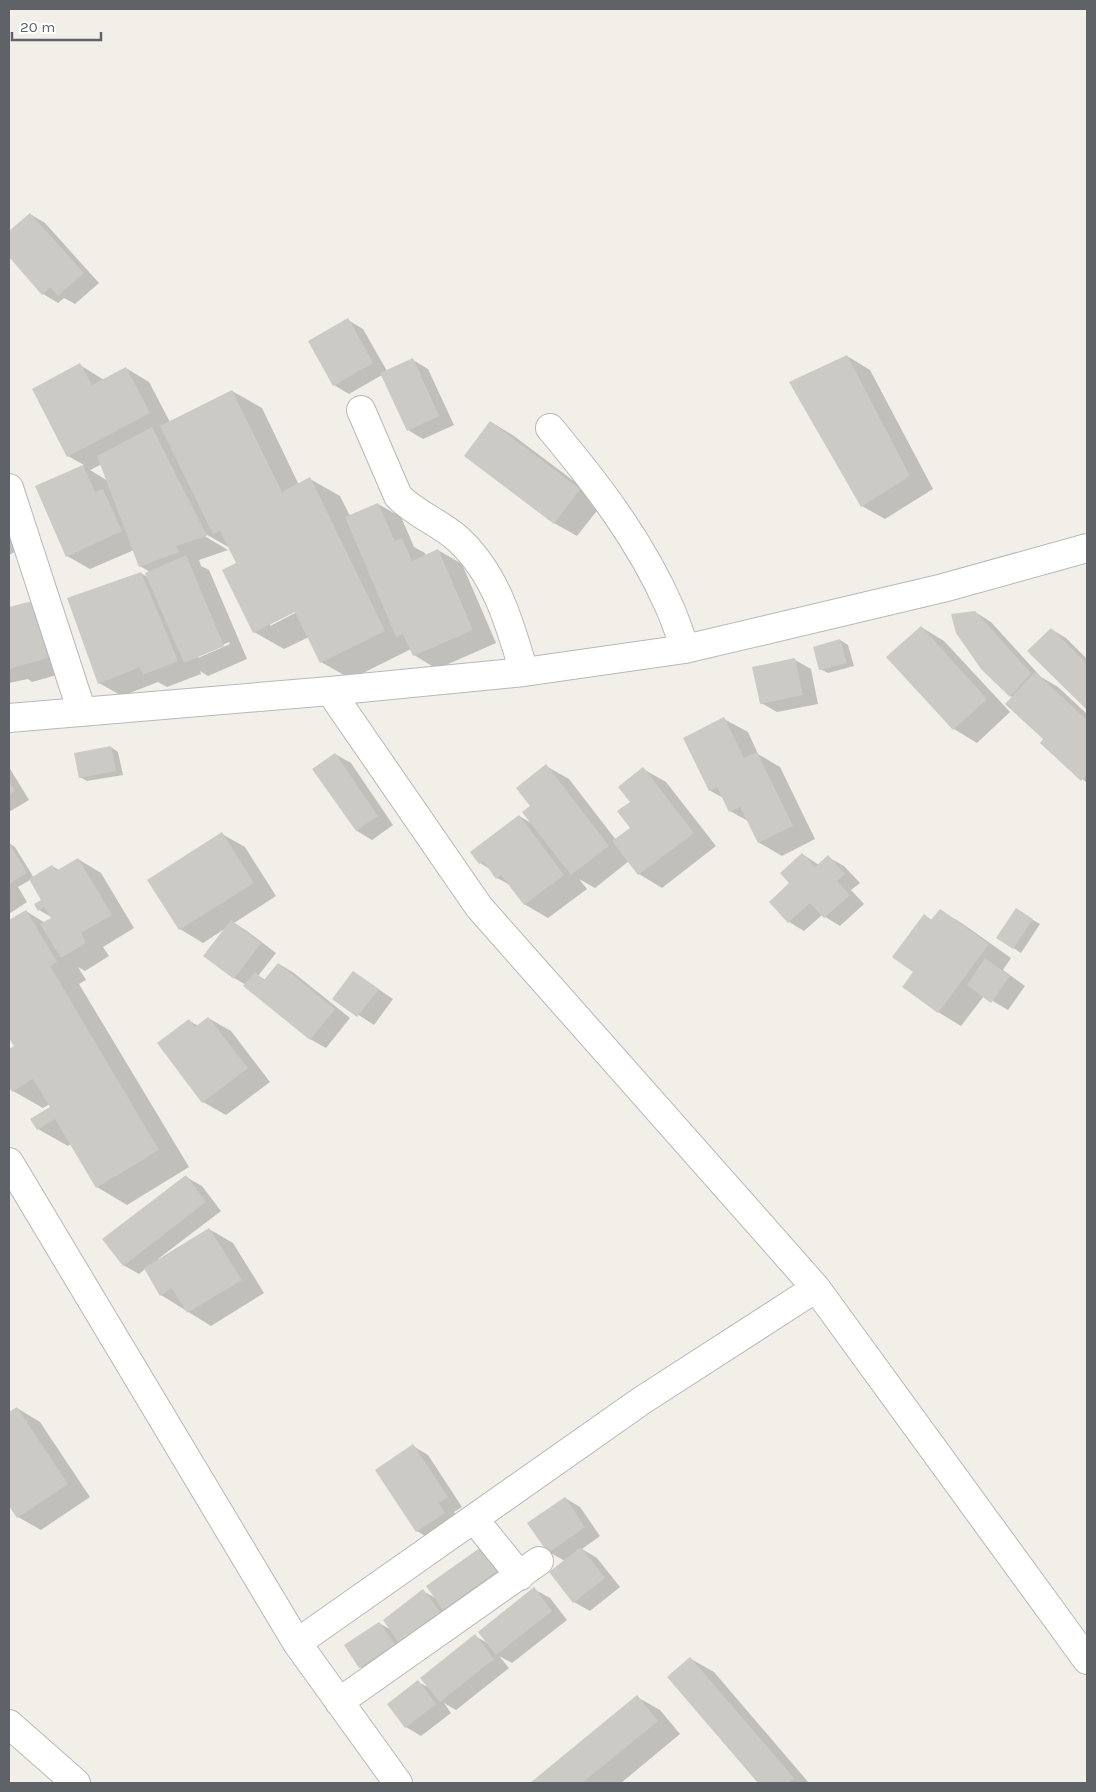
<svg xmlns="http://www.w3.org/2000/svg" width="1096" height="1792" font-family="Karla,sans-serif">
<style>
.shadow{fill:#0003;fill-rule:evenodd}
.building{fill:#cccac5}
.lines{fill:none;stroke-linecap:round;stroke-linejoin:round}
.minor-casing{stroke:#b5b8bc;stroke-width:30}
.minor{stroke:#fff;stroke-width:28}
</style>
<rect width="100%" height="100%" fill="#f1efe8"/>
<path class="shadow" d="M30,214L45,223L99,283L75,304L64,298L58,303L43,294L9,255V233Z
M348,320L363,329L387,371L413,360L428,369L454,425L423,439L408,430L382,375L349,394L334,385Z
M847,356L870,370L933,489L885,519L862,506Z
M80,365L104,380L126,368L149,382L170,422L232,391L262,408L299,485L310,479L340,496L350,516L378,504L401,517L414,547L425,553L426,556L438,550L462,564L496,643L437,669L414,655L411,649L351,679L321,662L309,637L284,649L254,632L238,563L230,548L202,532L201,534L228,550L199,560L201,566L209,570L247,659L208,676L200,671L201,674L167,687L158,682L122,696L99,683L141,573L149,578L150,572L140,566L134,550L90,569L67,556L37,487L84,465L68,456ZM102,464L108,481L90,470ZM300,608L301,610L270,626V623ZM229,642L230,644L198,658V656Z
M491,422L514,436L603,503L577,536L554,523Z
M9,505L28,545L9,555Z
M32,602L71,671L32,682L28,679L9,683V606L10,608Z
M975,612L991,622L1041,677L1058,687L1087,714V783L1042,743L1045,739L1011,696Z
M921,627L944,641L1010,712L977,743L954,729Z
M1051,629L1066,638L1087,659V709L1029,651Z
M840,640L848,645L854,666L828,673L820,669Z
M795,660L811,669L818,704L777,712L761,703Z
M724,719L748,732L758,754L780,767L815,839L782,856L758,842L748,821L730,811L725,799L709,790Z
M111,747L118,752L123,775L87,781L80,777Z
M335,754L351,763L393,825L372,840L357,831Z
M546,766L569,779L616,840L631,828L632,802L643,769L666,782L716,846L662,888L639,874L629,861L595,888L579,879L587,889L548,918L524,904L510,885L497,878L490,869L480,863L519,816L533,824L531,806Z
M9,767L29,800L9,812Z
M222,834L245,847L276,896L234,923L247,931L276,953L258,976L266,980L279,964L294,973L350,1018L326,1048L310,1039L246,985L234,978L226,928L203,943L180,929Z
M9,843L15,847L34,878L52,866L59,870L78,859L101,873L134,928L103,947L109,956L85,971L78,967L86,980L79,984L189,1167L127,1205L97,1187L71,1144L68,1146L38,1129L52,1107L50,1104L43,1108L13,1091L9,1084V1051L16,1047L11,1040L9,1041V922L26,911L45,923L53,918L39,910L43,900L30,880L18,887L27,902L9,914Z
M802,854L819,865L828,857L844,866L860,883L851,890L864,904L840,926L822,915L804,931L789,922L791,883Z
M940,910L963,924L1011,958L1003,970L1025,986L1008,1010L984,996L961,1026L938,1012L914,972L924,915L932,920Z
M1016,910L1040,924L1021,953L998,938Z
M353,972L393,999L374,1025L334,999Z
M208,1018L231,1031L270,1082L226,1115L203,1102L190,1021L198,1026Z
M186,1177L202,1186L221,1211L158,1259L159,1260L209,1229L233,1243L264,1293L211,1326L161,1295L145,1269L139,1274L123,1265Z
M17,1408L40,1422L90,1497L41,1530L18,1517L9,1503V1413Z
M413,1446L428,1455L462,1507L454,1512L460,1522L432,1540L417,1531Z
M565,1498L580,1507L600,1536L582,1549L597,1558L620,1587L590,1611L574,1602L565,1561L549,1552Z
M484,1547L515,1578L376,1676L360,1667L379,1623L391,1630L423,1591L437,1599Z
M534,1589L550,1598L567,1620L512,1663L499,1656L509,1668L456,1710L444,1703L451,1713L421,1736L406,1727L418,1682L430,1688L475,1636L489,1644Z
M691,1659L714,1672L809,1783H760L669,1678Z
M637,1697L660,1710L680,1734L621,1783H532Z"/>
<path class="building" d="M30,213L84,273L58,296L50,287L42,295L9,257V231Z
M348,318L373,363L333,386L308,341Z
M847,355L910,476L861,507L789,382Z
M413,358L439,416L407,431L380,373Z
M80,363L92,385L126,367L150,413L67,457L32,389Z
M232,390L282,492L310,477L385,631L320,663L295,612L253,633L222,570L236,563L220,531L213,534L160,426Z
M490,421L580,489L554,524L464,456Z
M152,427L207,536L176,546L179,552L139,567L97,456Z
M83,465L95,492L103,489L122,531L66,557L35,486Z
M378,503L395,541L402,538L412,561L438,549L473,630L413,656L403,634L396,637L345,517Z
M186,555L224,646L184,663L145,573Z
M141,572L178,661L143,675L140,667L98,684L67,598Z
M32,601L48,658L9,669V607Z
M975,611L1031,673L1010,697L981,669L956,633L951,614Z
M921,626L987,699L953,730L886,657Z
M1051,628L1087,664V710L1027,651Z
M840,639L847,663L819,670L813,647Z
M795,658L803,695L760,704L752,667Z
M1035,672L1087,720V774L1081,781L1040,743L1043,739L1005,704Z
M724,717L744,758L757,752L793,826L758,843L740,807L729,812L717,787L709,791L683,738Z
M111,746L116,771L79,778L74,753Z
M335,753L378,816L356,831L312,769Z
M546,764L609,846L571,875L522,812L530,806L516,788Z
M643,767L694,833L638,875L612,841L630,828L617,811L630,802L618,787Z
M9,781L15,791L9,794Z
M519,815L564,875L524,905L501,875L496,879L483,861L479,864L470,852Z
M222,832L254,883L179,930L147,880Z
M9,843L27,873L9,884Z
M802,853L815,867L828,855L845,874L837,881L850,895L824,918L810,903L788,923L769,902L789,883L780,873Z
M78,858L112,915L81,933L86,943L61,958L40,924L51,918L44,907L38,911L34,904L41,900L29,879L52,865L56,871Z
M1016,908L1033,919L1013,949L996,938Z
M940,909L989,944L938,1013L902,987L913,972L892,957L924,914L931,920Z
M26,910L57,962L50,966L159,1150L96,1188L55,1119L37,1130L30,1119L50,1107L33,1079L12,1092L9,1087V1049L14,1046L9,1038V920Z
M231,920L261,943L234,979L203,956Z
M985,958L1010,976L991,1003L967,985Z
M278,963L335,1009L310,1040L243,986L255,972L264,980Z
M353,971L379,989L357,1017L332,999Z
M208,1017L248,1068L202,1103L157,1043L189,1019L195,1027Z
M186,1175L206,1202L123,1266L102,1239Z
M209,1228L242,1280L187,1313L172,1288L160,1296L144,1268Z
M17,1407L68,1484L17,1518L9,1506V1412Z
M413,1444L448,1497L439,1503L445,1513L416,1532L375,1470Z
M565,1497L585,1527L548,1553L527,1523Z
M484,1545L500,1569L443,1610L426,1586Z
M581,1547L605,1578L573,1603L549,1572Z
M534,1587L552,1611L496,1655L478,1632Z
M423,1589L440,1612L398,1642L383,1620Z
M379,1622L395,1644L359,1668L344,1645Z
M475,1634L494,1659L440,1702L420,1678Z
M690,1657L794,1778L788,1783H758L667,1677Z
M418,1680L436,1704L405,1728L387,1704Z
M637,1695L658,1721L582,1783H530Z"/>
<g class="lines">
<defs>
<path id="minor" d="M361,410L398,496C415,514 439,522 458,539C496,574 510,624 524,672
M550,428C596,483 640,540 669,606C675,619 680,634 685,649
M9,488L82,712
M330,691L479,907L816,1288L1087,1660
M9,718L330,691L524,672L685,649L943,588L1087,548
M9,1162L297,1643L398,1783
M474,1519L520,1576
M297,1643L641,1401L816,1288
M339,1702L539,1561
M9,1724L76,1783"/>
</defs>
<use href="#minor" class="minor-casing"/>
<use href="#minor" class="minor"/>
</g>
<rect width="1096" height="1792" fill="none" stroke="#5f6368" stroke-width="20"/>
<path d="M12 32v8h89v-8" fill="none" stroke="#5f6368" stroke-width="2.5"/>
<text x="20" y="32" font-size="15" fill="#5f6368" stroke="#ffffff" stroke-width="4" paint-order="stroke">20 m</text>
</svg>
